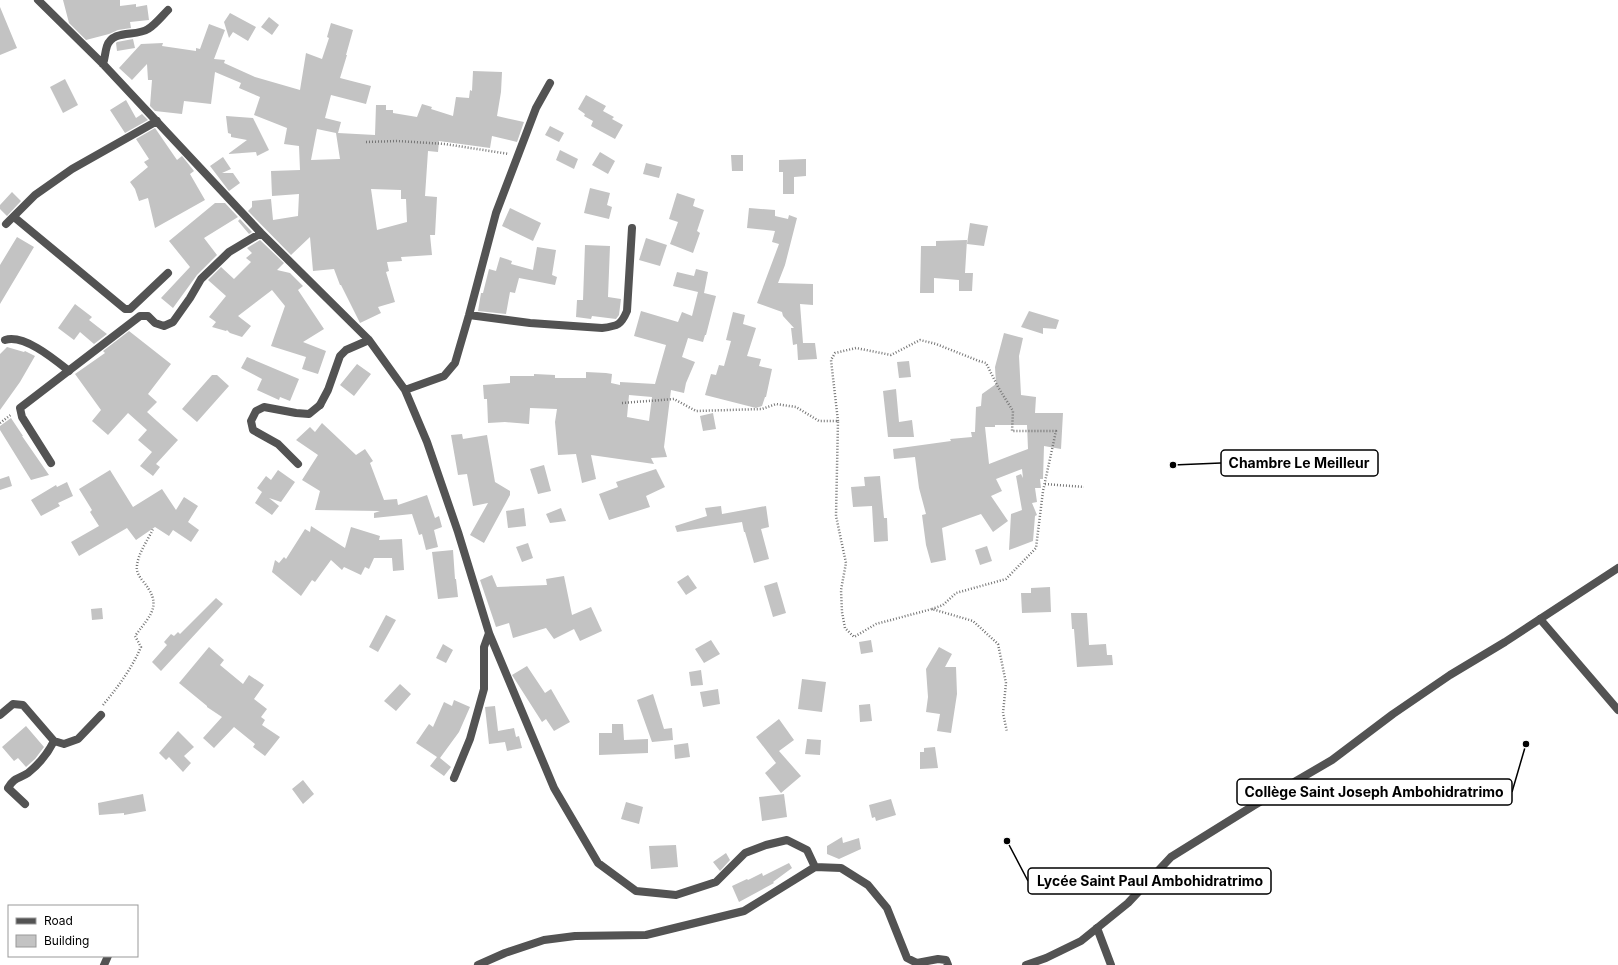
<svg xmlns="http://www.w3.org/2000/svg" width="1618" height="965" font-family="Inter,sans-serif">
<style>
.building{fill:#c3c3c3;fill-rule:evenodd}
.lines{fill:none;stroke-linecap:round;stroke-linejoin:round}
.path{stroke:#757575;stroke-width:2.5;stroke-dasharray:1 2;stroke-linecap:butt}
.service{stroke:#535353;stroke-width:8}
.minor{stroke:#535353;stroke-width:8}
.tertiary{stroke:#535353;stroke-width:8}
.leader{fill:none;stroke:#000;stroke-width:1.5}
.callout-dot{fill:#000;stroke:#fff;stroke-width:1.5}
.callout{fill:#fff;stroke:#000;stroke-width:1.5}
.callout-label{font-size:14px;text-anchor:middle;font-weight:bold;fill:#000}
</style>
<rect width="100%" height="100%" fill="#fff"/>
<path class="building" d="M63,0H120V6L136,4V7L147,5L149,20L130,22L131,28L118,30L109,34L86,40L69,23Z
M0,7L17,48L0,55Z
M230,13L256,27L248,41L233,32L229,38L224,22Z
M269,17L279,25L272,35L261,27Z
M331,23L353,30L346,55H347L340,78L371,86L366,104L331,95L325,118L341,122L338,133L375,135L376,105H386V110H393V113L417,117L422,104L432,107L431,109L453,116L456,97L469,98L470,90L472,91L473,71L502,72L501,92L497,116L524,122L517,142L492,136L490,148L439,141L438,152L428,151L425,196L437,197L435,235H430L432,255L401,257L402,261L387,262L389,271L386,272L395,302L378,307L381,313L360,323L341,285H340L334,269L313,271L310,237L291,255L248,211L252,207V201L271,199L273,220L298,216L299,194L272,196L271,171L300,170L299,146L284,144L287,128L254,115L260,97L239,88L241,83L215,72L211,104L184,101L182,114L155,111L150,106L152,80H148L147,64L132,80L119,68L141,44L163,43L162,46L196,51V48L200,49L209,24L225,30L214,59L225,60L224,63L255,77L300,90L306,53L322,59L329,38L327,37ZM317,129L336,133L340,159L311,160ZM371,189L401,190V199H406L407,222L377,230Z
M133,39L135,48L117,51L116,43L117,42Z
M65,79L78,105L63,113L50,87Z
M586,95L606,106L603,111L614,117L612,119L623,125L615,139L591,126L593,121L584,116L585,114L578,109Z
M126,100L136,118L142,114L148,120L125,133L110,110Z
M226,116L253,118L269,150L257,156L256,152L228,154L247,140L231,137V134L228,133Z
M550,126L564,133L559,142L545,135Z
M155,128L177,160L182,156L194,171L190,174L205,200L155,228L148,198L139,201L135,189L130,182L148,167L144,162L149,159L136,139Z
M560,150L578,159L574,169L556,160Z
M600,152L615,161L608,174L592,165Z
M731,155H743V171H732Z
M223,157L231,169L222,173H233L240,183L229,191L210,166Z
M806,159V176L794,177V194H783V172H779V160Z
M646,163L662,167L659,178L643,174Z
M590,188L610,193L607,205L612,207L609,219L584,213Z
M12,192L21,201L7,216L0,209V205Z
M677,193L695,199L693,206L704,210L697,231L700,233L693,253L670,244L678,222L669,219Z
M215,203H225L238,217L204,238L217,255L197,275L173,308L161,298L190,267L169,241Z
M510,208L541,223L533,241L502,226Z
M749,208L775,210V216L788,219L789,215L797,218L785,265L778,283L813,284V305L800,304L803,343H815L817,359L798,360L797,344L793,345L791,328H794L783,316L782,312L757,303L779,244L772,242L775,231L747,228Z
M240,219L252,232L249,234L238,221Z
M970,223L988,226L984,246L967,244Z
M17,237L34,247L0,304V265Z
M646,238L667,245L660,266L639,260Z
M260,240L284,263L277,270L290,273L303,286L298,290L324,329L303,342L326,351L318,374L302,369L306,357L271,346L285,306L272,290L238,316L251,326L242,337L230,333L227,330L226,331L212,327L216,322L209,317L226,296L208,280L221,267L234,279L251,262L246,258L252,253L247,248Z
M967,240L965,273H973L972,291H959V280L934,278V293H920L921,246H936V241Z
M585,245L610,246L608,297L621,299L619,315L616,319L592,316L591,319L576,317L577,300H583Z
M537,247L556,250L552,275L557,277L555,285L519,278L515,293L510,292L506,314L478,311L481,293H483L489,269L496,271L500,257L512,261L511,264L533,270Z
M696,269L708,272L704,293L716,296L706,335H705L703,342L688,338L682,357L695,362L686,383L684,393L671,390L664,447L667,457L651,458L654,464L591,455L596,479L582,483L576,454L558,455L555,422L557,409L530,408L529,424L505,422L488,423L487,399H484L483,385L510,383V376H534V374L555,375V378H586V372L606,373L612,374L611,383L620,385V382L655,384L666,345L634,336L641,311L678,322L682,312L692,316L698,292L673,286L677,272L694,276ZM629,395L652,397L649,421L627,417Z
M75,304L92,317L89,320L107,334L94,344L80,332L74,340L58,328Z
M1029,311L1059,320L1056,329L1043,328V334L1021,327Z
M733,312L745,315L743,324L756,328L747,356L761,359L759,366L772,369L766,397H765L762,406L756,408L705,395L711,374L716,375L719,365L724,366L731,341L726,340Z
M129,331L171,364L148,394L157,402L147,412L178,440L156,464L160,467L153,476L140,466L152,452L138,440L147,430L128,413L108,435L92,421L101,410L75,374L105,353L103,351Z
M1004,333L1023,338L1019,356L1021,395L1036,397L1035,413H1063L1061,449L1044,446L1043,479H1040L1041,488H1035L1037,502L1032,503L1037,515L1035,516L1033,541L1009,550L1011,514L1022,510L1016,476L1021,474L1023,478L1022,469L996,479L1002,491L991,496L1008,521L993,532L981,514L942,528L946,560L931,563L926,545L922,515L926,514L919,488L915,457L894,459L893,449L951,441L950,439L972,437L971,432H975L976,407L981,406L982,394L996,384L995,367ZM995,425H1027L1028,449L989,464L985,427H995Z
M7,347L24,352L25,351L35,356L20,382L0,410V354Z
M247,357L299,379L290,401L280,397L279,400L257,390L262,379L241,368Z
M909,361L911,377L899,378L897,362Z
M357,364L371,374L354,396L340,385Z
M212,375H217L229,386L197,422L182,409Z
M896,389L899,422L912,420L914,437H888L883,391Z
M713,413L716,429L703,431L700,416Z
M11,418L23,436H22L49,475L31,480L0,430V426Z
M322,423L356,455L365,449L373,461L370,463L384,500L397,499L398,505L427,495L435,518L439,516L442,527L434,530L438,547L426,550L422,534L419,535L412,514L374,518V513L380,511L315,510L320,491L302,480L318,455L296,440L310,427L315,432Z
M462,434L463,439L487,435L495,482L510,491V495L484,543L470,535L488,503L473,506L467,474L458,475L451,435Z
M544,465L551,491L538,494L530,469Z
M656,469L665,487L646,496L650,507L609,520L599,494L618,487L616,482Z
M110,470L133,507L162,489L176,510L184,497L198,506L188,522L199,530L191,542L173,530L169,536L155,527L136,540L127,528L79,556L71,542L99,526L90,512L92,510L79,489Z
M278,470L295,482L281,502L269,498L279,506L272,515L255,503L262,492L257,488L266,476L271,480Z
M9,476L12,486L0,490V479Z
M880,476L884,518H887L888,541L874,542L872,506L853,507L851,487L865,486L864,477Z
M67,482L73,496L58,503L60,506L41,516L31,500L56,485L57,487Z
M721,506L722,514L766,506L769,527L761,529L769,559L754,563L745,532H744L742,522L677,532L675,526L707,516L705,508Z
M524,508L526,526L508,528L506,511Z
M561,508L566,521L550,523L546,514Z
M311,526L345,548L351,527L380,536L379,540L402,539L404,570L393,571L392,558H374L369,569L365,567L361,575L344,567L342,570L331,560L315,582L312,580L301,596L272,572L275,560L279,563L284,557L286,559L305,529L310,532Z
M528,543L533,558L522,562L516,547Z
M987,546L992,561L980,565L975,550Z
M453,550L455,579H456L458,597L438,599L432,552Z
M492,575L497,587L547,585L546,579L564,576L572,615L591,607L602,631L580,641L574,629L554,639L546,628L513,638L509,623L496,627L480,580Z
M688,575L697,588L686,595L677,582Z
M777,582L786,613L773,617L764,586Z
M1050,587L1051,612L1022,613L1021,593H1031V588Z
M216,598L223,604L161,671L152,662L167,645L164,642L171,634L174,636L178,632L180,634Z
M102,608L103,619L92,620L91,609Z
M1071,613H1087L1089,645L1106,644L1107,655H1112L1113,665L1077,667L1074,629H1072Z
M386,615L396,620L378,652L369,647Z
M711,640L720,654L704,663L695,649Z
M871,640L873,652L861,654L859,642Z
M443,644L453,650L446,663L436,658Z
M209,647L224,660L220,665L243,684L249,675L264,685L254,699L267,709L261,717L265,720L262,725L280,737L265,756L253,747L255,744L234,727L214,748L203,738L222,717L207,707V706L179,683Z
M939,647L952,654L945,667H956L957,694L951,733L937,731L940,714L926,712L928,697L926,669Z
M527,666L545,693L551,689L570,722L554,731L546,719L542,722L512,675Z
M701,670L703,685L691,686L689,672Z
M802,679L826,682L822,712L798,709Z
M400,684L411,694L396,711L384,701Z
M718,689L720,704L703,707L700,692Z
M653,694L664,729L672,728L673,740L652,742L637,700Z
M454,700L470,707L459,732L440,758L451,767L444,776L430,766L437,757L416,743L429,724L433,727L444,702L452,706Z
M870,704L872,721L860,722L859,705Z
M495,706L498,731L514,728L516,737L519,736L522,748L507,751L505,742L489,744L485,707Z
M779,719L794,740L779,751L801,776L781,793L765,773L776,763L756,737Z
M612,724H623L624,740L648,739V753L599,755V733H612Z
M26,726L44,747L35,759L26,767L18,758L14,761L2,747Z
M178,731L194,747L184,756L191,763L183,772L169,757L166,760L159,753Z
M807,739L821,740L820,755L805,754Z
M688,743L690,757L675,759L674,745Z
M935,747L938,768L920,769V752H924V748Z
M303,780L314,794L303,804L292,789Z
M143,794L146,811L124,815V813L99,815L98,803Z
M784,794L787,817L762,821L759,797Z
M891,799L896,815L876,821L875,817L872,818L869,805Z
M626,802L643,807L639,824L621,819Z
M842,837L843,843L859,838L861,849L839,859L827,854V846Z
M676,845L678,867L651,869L649,846Z
M726,853L730,860L720,871L713,862Z
M789,863L792,868L773,882L774,883L739,902L732,886L747,879L748,880L762,873L763,876Z"/>
<g class="lines">
<path class="path" d="M366,142L397,141L445,144L509,154
M622,403L674,399L696,411L762,409L776,404L796,407L819,421H838L836,516L846,563L841,590L842,612L845,628L854,637L876,624L932,609L973,621L998,644L1006,683L1003,713L1007,732
M838,421L831,360L835,353L856,348L891,355L920,340L936,344L979,361L986,363L998,387L1013,411L1012,431H1056L1043,491L1036,548L1006,579L956,593L943,605L932,609
M0,423L12,414
M1045,484L1084,487
M103,705C118,687 132,668 141,647L135,636C152,613 163,605 142,580C139,576 136,571 137,566C138,553 148,540 153,529"/>
<path class="service" d="M14,217L125,309H130L168,273
M5,340C24,334 54,359 69,371
M298,464L278,444L253,430L251,421L256,411L264,407L296,413L309,414L320,405
M25,804L8,788C14,777 19,779 28,773C38,765 48,753 54,741
M104,965L108,956"/>
<path class="minor" d="M38,0L103,64L261,233L369,340L405,390L427,442L458,532L489,633L554,788L598,863L636,891L676,895L716,882L745,853L766,845L787,840L807,850L815,867
M103,64C105,58 105,52 107,46C113,29 136,37 148,29C155,25 162,16 168,10
M6,224L35,195L72,169L157,121
M469,315L530,323L602,328C618,326 621,325 627,311L632,228
M405,390L444,376L455,363L469,315L496,213L536,108L550,83
M320,405L328,390L340,356L346,350L369,340
M51,463L22,417L20,408L140,316H148L155,323L164,326L173,322L190,298L201,279L229,252L261,233
M1540,619L1618,710
M0,715L13,704L23,705L54,741L64,744L78,739L101,715
M454,778L470,739L484,689V647L489,633
M1097,928L1111,965
M478,965L505,953L544,940L575,936L646,935L744,911L815,867L841,868L868,885L887,908L907,958L917,963L938,959L946,960L948,965"/>
<path class="tertiary" d="M1026,965L1046,958L1081,941L1128,903L1171,857L1253,806L1332,760L1393,714L1450,675L1505,642L1618,568"/>
</g>
<path class="leader" d="M1173 465L1221 463M1526 744L1512 792M1007 841L1028 881"/>
<g class="callout-dot">
<circle cx="1173" cy="465" r="4"/>
<circle cx="1526" cy="744" r="4"/>
<circle cx="1007" cy="841" r="4"/>
</g>
<g class="callout">
<rect x="1221" y="450" width="157" height="26" rx="4"/>
<rect x="1237" y="779" width="275" height="26" rx="4"/>
<rect x="1028" y="868" width="243" height="26" rx="4"/>
</g>
<g class="callout-label">
<text x="1299" y="468">Chambre Le Meilleur</text>
<text x="1374" y="797">Collège Saint Joseph Ambohidratrimo</text>
<text x="1150" y="886">Lycée Saint Paul Ambohidratrimo</text>
</g>
<rect x="8" y="905" width="130" height="52" fill="#ffffff" stroke="#999999"/>
<rect x="16" y="918" width="20" height="6" fill="#535353" stroke="#999999"/>
<text x="44" y="925" font-size="12" fill="#000000">Road</text>
<rect x="16" y="935" width="20" height="12" fill="#c3c3c3" stroke="#999999"/>
<text x="44" y="945" font-size="12" fill="#000000">Building</text>
</svg>
